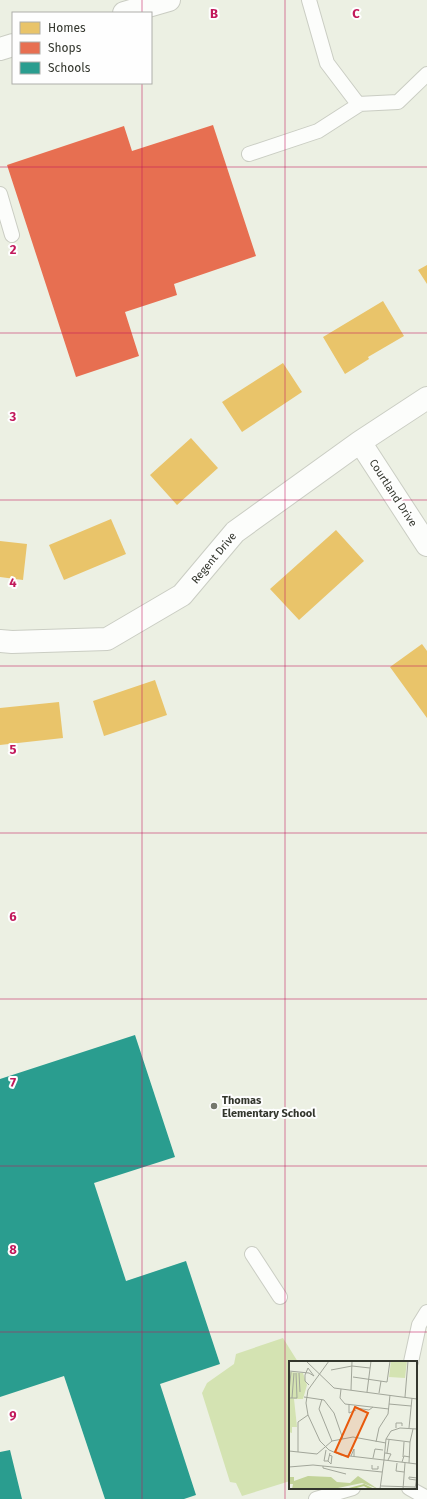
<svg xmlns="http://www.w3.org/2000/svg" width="427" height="1499" font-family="'Fira Sans',sans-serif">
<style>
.green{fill:#d4e3b2}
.homes{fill:#e9c46a}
.shops{fill:#e76f51}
.schools{fill:#2a9d8f}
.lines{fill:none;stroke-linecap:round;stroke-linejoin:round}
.lane-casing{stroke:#cacdc3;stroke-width:16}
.street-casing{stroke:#cacdc3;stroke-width:24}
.highway-casing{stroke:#cacdc3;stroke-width:24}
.lane{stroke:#fcfdfb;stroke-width:14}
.street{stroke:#fcfdfb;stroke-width:22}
.highway{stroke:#fcfdfb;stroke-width:22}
.grid{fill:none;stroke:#c2185b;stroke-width:1;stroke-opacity:0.55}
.poi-dot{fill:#74776d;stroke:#fefefe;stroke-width:1.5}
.labels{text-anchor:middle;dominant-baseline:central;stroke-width:4;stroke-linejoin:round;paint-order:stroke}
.street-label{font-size:11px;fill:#33362d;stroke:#fefefe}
.poi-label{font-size:11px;font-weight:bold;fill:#33362d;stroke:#fefefe;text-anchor:start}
.inset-river{fill:none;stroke:#b8cc84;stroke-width:2}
.inset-road{fill:none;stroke:#a2a69a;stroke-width:1}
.view{fill:#e8590c;fill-opacity:0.15;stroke:#e8590c;stroke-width:2}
.inset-edge{fill:none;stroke:#33362d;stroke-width:2}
.grid-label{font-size:13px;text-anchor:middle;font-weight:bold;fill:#c2185b;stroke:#fefefe;stroke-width:4;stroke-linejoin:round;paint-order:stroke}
</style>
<rect width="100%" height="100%" fill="#ecf0e3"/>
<path class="green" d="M283,1338L298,1362H290V1481L242,1496L236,1483L230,1482L202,1393L207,1383L234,1364L236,1354Z"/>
<path class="homes" d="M427,265V284L418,270Z
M383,301L404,336L368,357L369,359L345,374L323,337Z
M283,363L302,392L242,432L222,402Z
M191,438L218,468L177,505L150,475Z
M111,519L126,554L64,580L49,545Z
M336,530L364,561L299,620L270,589Z
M0,541L27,544L23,580L0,577Z
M422,644L427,651V718L390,667Z
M155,680L167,715L104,736L93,701Z
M59,702L63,738L0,745V708Z"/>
<path class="shops" d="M213,125L256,256L174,284L177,295L125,312L139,356L76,377L7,165L124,126L132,151Z"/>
<path class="schools" d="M135,1035L175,1157L94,1183L126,1281L186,1261L220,1364L160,1384L196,1495L184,1499H105L64,1376L0,1397V1079Z
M10,1450L22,1499H0V1452Z"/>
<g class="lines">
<defs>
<path id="lane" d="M309,0L327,63L358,104L398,102L427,74
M249,154L318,131L360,104
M0,194L12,235
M252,1254L280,1297
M411,1362L419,1325L427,1312
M409,1488L427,1498
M316,1499L353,1488"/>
<path id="street" d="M360,442L427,545
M0,641L12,642L107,639L182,595L235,532L360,442L427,398"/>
<path id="highway" d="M124,13L169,0
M0,49L13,45"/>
</defs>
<use href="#lane" class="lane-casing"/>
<use href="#street" class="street-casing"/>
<use href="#highway" class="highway-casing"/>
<use href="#lane" class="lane"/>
<use href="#street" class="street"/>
<use href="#highway" class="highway"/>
</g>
<path class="grid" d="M142,0V13M285,0V1499M142,83V1499M0,167H427M0,333H427M0,500H427M0,666H427M0,833H427M0,999H427M0,1166H427M0,1332H427"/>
<circle class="poi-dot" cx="214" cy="1106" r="4"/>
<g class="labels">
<g class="street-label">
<text transform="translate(393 493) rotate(57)">Courtland Drive</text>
<text transform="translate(214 558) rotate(-50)">Regent Drive</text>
</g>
<g class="poi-label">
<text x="222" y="1100">Thomas<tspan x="222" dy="13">Elementary School</tspan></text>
</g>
</g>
<g transform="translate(289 1361)">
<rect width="128" height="128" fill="#ecf0e3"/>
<path d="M102,0H118L116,17L100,16ZM0,11L14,12L18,24L14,38H5L8,66H3V72L0,71Z" fill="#d4e3b2"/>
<path d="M19,115L42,116L48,121L61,122L69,115L89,128L73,122L44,128H3L4,123H0V116H5V120Z" fill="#c2d398"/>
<path class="inset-river" d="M60,128L75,124L83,128"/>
<path class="inset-road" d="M17,0L45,27L128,38M40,0L19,29L17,42L19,54L31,80L40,89L52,94L95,99L91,128M19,7L16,14V20L20,24M42,9L63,5L81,7M0,10L20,12L25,15L19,7M10,12L11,31M64,16L98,21L101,0M52,28L51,37L56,43L100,48M62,29L63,0M0,31L2,11M78,31L82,0M90,32L92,20M15,36L35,39L45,52L54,78M116,36L119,0M0,37H8L7,12M3,37L5,12M33,38L30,48L43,80M60,43V52L67,49M100,43L122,45M67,47L80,49L84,46M107,67V62H113V65M120,67L123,37M128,68L111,67L102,70L97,78L95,99L128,103M97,78L121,81L124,68M87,81L90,67L99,53L101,34M37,89L35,100H39L41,92M0,90L28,93L43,80L64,76L97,82M9,91V61L19,54M96,92L102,93L99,99M98,92L100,79M62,95L65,88V95M114,96L115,81M84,97L86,88L94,89M39,100L42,103L43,95L40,94M113,101L115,95L121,96M108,102L107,110L115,111M120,102L121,81M83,104V108H89V105M34,105V107L57,113M0,106L24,104L93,111M127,119L120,118V116L128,117M92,125L126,126M114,128L116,102M126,128L128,114"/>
<path class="view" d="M66,46L79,52L59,96L46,91Z"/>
<rect width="128" height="128" class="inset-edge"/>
</g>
<g class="grid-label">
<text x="214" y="18">B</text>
<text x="356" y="18">C</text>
<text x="13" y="254">2</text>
<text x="13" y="421">3</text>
<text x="13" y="587">4</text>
<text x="13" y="754">5</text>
<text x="13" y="921">6</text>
<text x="13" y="1087">7</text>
<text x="13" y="1254">8</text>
<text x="13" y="1420">9</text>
</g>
<rect x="12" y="12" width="140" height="72" fill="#fefefe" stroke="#adaeaa"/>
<rect x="20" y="22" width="20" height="12" fill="#e9c46a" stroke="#adaeaa"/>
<text x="48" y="32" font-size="12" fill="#33362d">Homes</text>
<rect x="20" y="42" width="20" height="12" fill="#e76f51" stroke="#adaeaa"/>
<text x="48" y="52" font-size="12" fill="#33362d">Shops</text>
<rect x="20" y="62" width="20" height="12" fill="#2a9d8f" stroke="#adaeaa"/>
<text x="48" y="72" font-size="12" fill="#33362d">Schools</text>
</svg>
